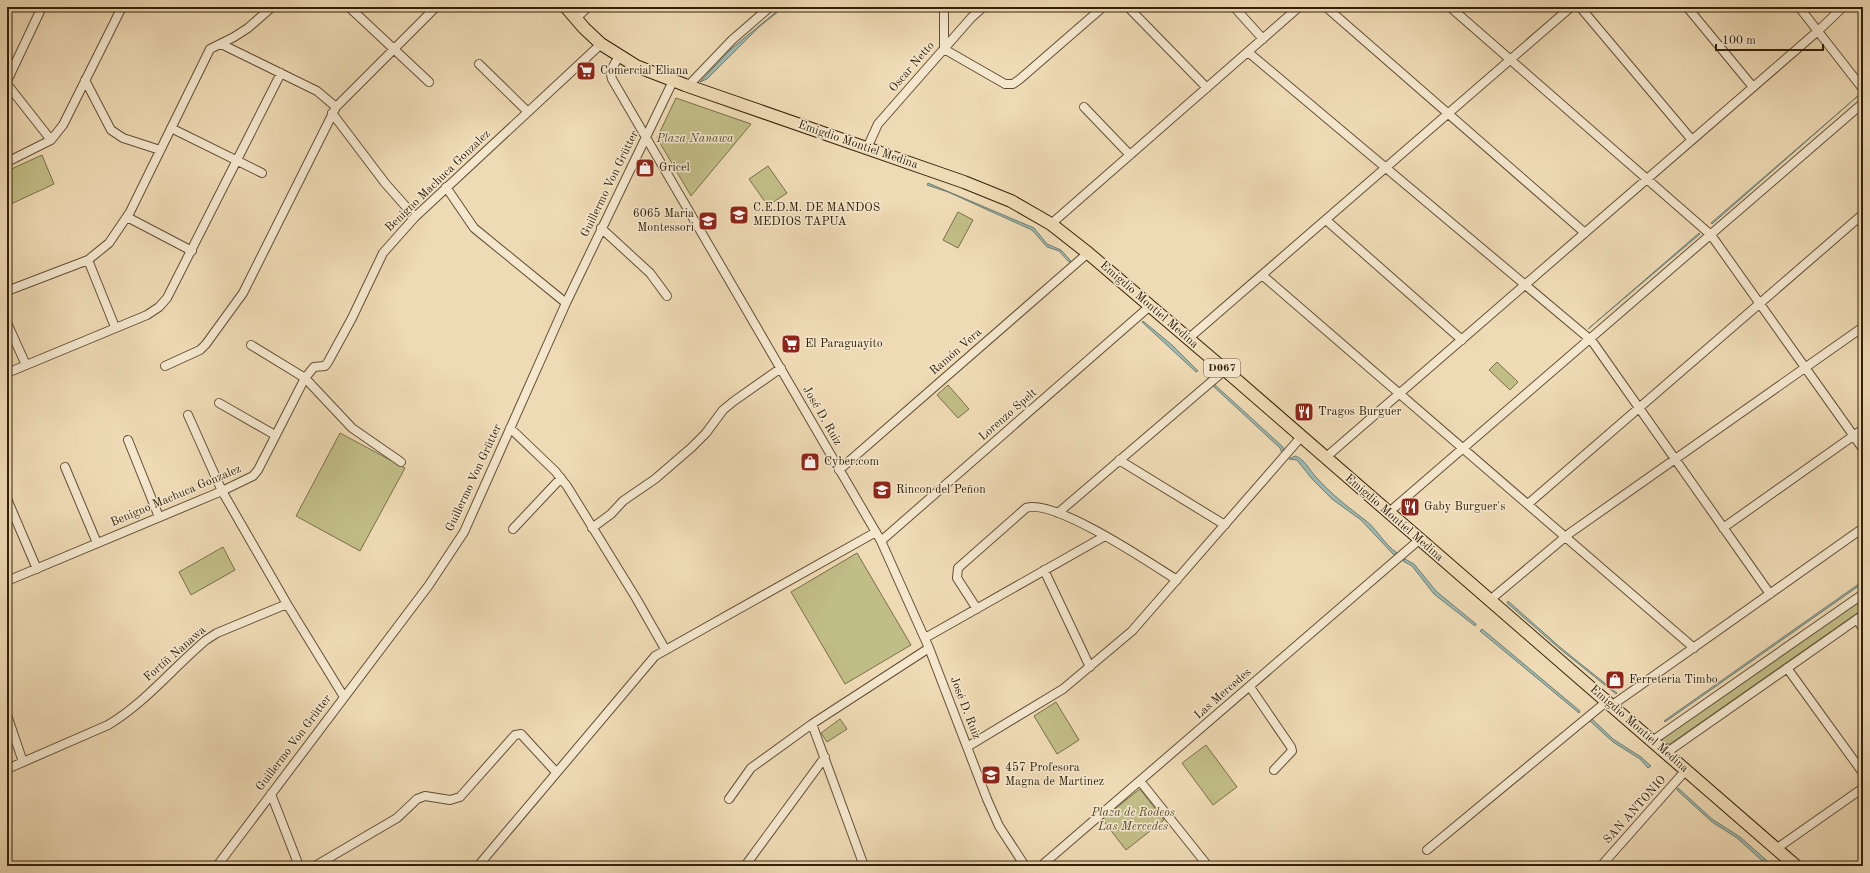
<svg xmlns="http://www.w3.org/2000/svg" width="1870" height="873" font-family="'Old Standard TT',serif">
<style>
.green{fill:#c1bd87;stroke:#7a6f48}
.water{fill:#9bbab4;stroke:#717d70}
.lines{fill:none;stroke-linecap:round;stroke-linejoin:round}
.minor-casing{stroke:#624f34;stroke-width:10}
.primary-casing{stroke:#332109;stroke-width:14}
.minor{stroke:#f4e7ce;stroke-width:8}
.primary{stroke:#eedab4;stroke-width:12}
.labels{text-anchor:middle;dominant-baseline:central;stroke-width:3;stroke-linejoin:round;paint-order:stroke}
.shield{fill:#f4e7ce;stroke:#6d5c44;stroke-width:1}
.shield-label{font-size:11px;font-weight:bold;fill:#332109}
.street-label{font-size:12px;fill:#332109;stroke:#f4e7ce}
.poi-label{font-size:12px;fill:#332109;stroke:#f4e7ce;text-anchor:start}
.park-label{font-size:12px;font-style:italic;fill:#564828;stroke:#f4e7ce}
</style>
<rect width="100%" height="100%" fill="#eedab4"/>
<filter id="stains"><feTurbulence type="fractalNoise" baseFrequency=".005" numOctaves="4"/><feColorMatrix values="0 0 0 0 .2 0 0 0 0 .09 0 0 0 0 .02 0 0 0 .5 -.17"/></filter>
<radialGradient id="worn" r=".72"><stop offset=".6" stop-color="#630" stop-opacity="0"/><stop offset="1" stop-color="#630" stop-opacity=".3"/></radialGradient>
<path class="green" d="M676,98L751,124L691,196L657,138Z
M42,155L54,184L11,204L7,197V171Z
M768,166L787,193L768,206L749,179Z
M958,212L973,220L958,248L943,240Z
M1497,362L1518,382L1510,390L1489,370Z
M948,385L969,409L958,418L937,395Z
M340,433L405,468L360,551L296,516Z
M223,547L235,570L191,595L179,572Z
M857,553L911,645L845,684L791,592Z
M1863,598V609L1670,744H1666L1662,740L1663,738Z
M1056,702L1079,740L1057,754L1034,716Z
M840,719L847,729L827,742L821,733Z
M1206,745L1237,787L1213,805L1182,763Z
M1140,789L1164,820L1126,850L1102,819Z"/>
<path class="water" d="M782,7H784L759,27L707,79L700,82L731,49Z
M1859,95L1712,224L1711,223Z
M928,183L1034,228L1047,244L1061,250L1071,261L1069,262L1059,251L1047,247L1032,230L948,192L927,185Z
M1699,233L1700,234L1588,329Z
M1143,321L1172,345L1198,371L1196,372L1142,322Z
M1214,384L1283,447L1284,452L1282,453L1280,448L1212,385Z
M1295,456C1305,459 1309,470 1316,477C1331,494 1348,507 1365,520C1377,529 1384,544 1397,553L1394,555L1361,520L1332,499L1312,479L1297,460L1289,459Z
M1405,559L1414,564L1436,591L1476,624L1475,626L1434,594L1412,566L1403,561Z
M1863,581V583L1665,722L1664,721Z
M1508,601L1561,648L1617,693L1616,694L1560,649L1507,603Z
M1482,629L1580,711L1579,713L1480,631Z
M1592,719L1613,739L1641,757L1651,766L1648,768L1640,759L1613,742L1590,721Z
M1678,788L1712,819L1740,837L1773,866H1768L1737,838L1712,822L1677,790Z"/>
<g class="lines">
<defs>
<path id="minor" d="M349,7L429,82
M944,7V49L1005,84H1013L1020,79L1103,7
M1128,7L1207,88
M1234,7L1263,39
M1326,7L1585,233
M1450,7L1711,235L1863,449
M1580,7L1692,140
M1687,7L1753,87
M1799,7L1863,89
M575,19L588,7
M221,44L317,91L336,107
M1248,52L1592,341L1770,594
M619,57C614,65 609,70 612,79L881,541L929,648L987,799L999,826L1025,866
M479,64L528,112
M85,80L111,130L123,138L160,150
M7,81L42,7
M7,84L51,140
M688,86L732,40L770,7
M1084,107L1130,155
M332,113L385,183L415,217
M171,128L262,173
M867,148L878,124L971,18L983,7
M7,162L51,140L63,125L122,7
M446,187L474,228L566,303
M127,217L192,251
M1326,220L1462,340
M1051,224L1299,7
M601,228L650,273L667,296
M88,260L115,327
M1262,275L1694,648
M7,291L88,260L109,243L130,212L210,49L234,37L248,28L272,7
M7,323L26,365
M1188,339L1571,7
M251,345L305,378L352,428L401,462
M165,366L200,350L206,344L243,293L336,107L436,7
M7,373L147,315L159,307L167,298L281,73
M219,403L275,435
M188,415L222,491L287,604
M510,428L555,471L567,486L636,598L665,649
M128,440L159,517
M1325,458L1819,30L1843,7
M1119,460L1225,525
M65,467L97,543
M839,470L1088,253
M7,499L37,569
M1528,504L1863,214
M1058,513L1225,370
M1388,513L1863,103
M592,528L611,514L623,501L655,479L691,448L706,433L723,410L734,401L781,368
M1723,528L1863,429
M513,529L561,478
M881,541L1150,306
M1044,570L1090,667
M7,581L222,491L253,476L258,470L305,378L314,367L325,366L328,362L352,318L383,253L415,217L601,44
M1490,600L1570,533L1863,327
M977,609L957,578L958,568L1026,508C1054,498 1150,563 1177,580
M1857,619L1863,629
M925,638L1105,536
M1787,668L1863,773
M1250,687L1291,747L1292,751L1274,770
M1611,706L1863,528
M7,715L23,762
M812,724L864,866
M1652,741L1863,594
M967,747L1063,689L1132,631L1301,437
M1666,753L1863,615
M7,769L108,725C145,703 173,668 206,640L217,633L287,604L344,697
M1140,781L1208,866
M271,794L299,866
M729,799L751,768L812,724L929,648
M1776,849L1863,788
M1427,850L1606,702
M217,866L429,585L464,532L566,303L673,81
M315,866L397,818L417,799L425,796L450,800L460,797L515,735L521,734L556,772
M478,866L655,656L876,532
M745,866L825,757
M1041,866L1419,540
M1601,866L1686,770"/>
<path id="primary" d="M566,7L584,28L601,44L636,66L685,85L964,182L1011,201L1051,224L1088,253L1225,370L1796,866"/>
</defs>
<use href="#minor" class="minor-casing"/>
<use href="#primary" class="primary-casing"/>
<use href="#minor" class="minor"/>
<use href="#primary" class="primary"/>
</g>
<defs>
<symbol id="supermarket-square" viewBox="-11 -11 22 22"><rect x="-9" y="-9" width="18" height="18" rx="4" fill="#8f2418" stroke="#f4e7ce"/><path d="M-6-5.5h2.5l.6 2H6L4.5 2H-2.5L-4.4-4H-6ZM-1.5 3.2a1.3 1.3 0 1 0 .1 0ZM3 3.2a1.3 1.3 0 1 0 .1 0Z" fill="#fff"/></symbol>
<symbol id="shop-square" viewBox="-11 -11 22 22"><rect x="-9" y="-9" width="18" height="18" rx="4" fill="#8f2418" stroke="#f4e7ce"/><path d="M-5-2.5h2.3a2.7 3.5 0 0 1 5.4 0H5L5.5 6h-11ZM-1.5-2.5h3a1.5 2.3 0 0 0-3 0Z" fill="#fff"/></symbol>
<symbol id="university-square" viewBox="-11 -11 22 22"><rect x="-9" y="-9" width="18" height="18" rx="4" fill="#8f2418" stroke="#f4e7ce"/><path d="M0-5L7-2L0 1L-7-2ZM-4 1L0 2.5L4 1V4Q0 6-4 4Z" fill="#fff"/></symbol>
<symbol id="school-square" viewBox="-11 -11 22 22"><rect x="-9" y="-9" width="18" height="18" rx="4" fill="#8f2418" stroke="#f4e7ce"/><path d="M0-5L7-2L0 1L-7-2ZM-4 1L0 2.5L4 1V4Q0 6-4 4Z" fill="#fff"/></symbol>
<symbol id="restaurant-square" viewBox="-11 -11 22 22"><rect x="-9" y="-9" width="18" height="18" rx="4" fill="#8f2418" stroke="#f4e7ce"/><path d="M-5-6h1v4h1v-4h1v4h1v-4h1v5L-1.5 .5V6h-2V.5L-5-1ZM5-6V6H3V1.5H1.5Q1.5-4 5-6Z" fill="#fff"/></symbol>
</defs>
<g fill-rule="evenodd">
<use href="#supermarket-square" x="575" y="60" width="22" height="22"/>
<use href="#shop-square" x="634" y="157" width="22" height="22"/>
<use href="#university-square" x="728" y="204" width="22" height="22"/>
<use href="#school-square" x="697" y="210" width="22" height="22"/>
<use href="#supermarket-square" x="780" y="333" width="22" height="22"/>
<use href="#restaurant-square" x="1293" y="401" width="22" height="22"/>
<use href="#shop-square" x="799" y="451" width="22" height="22"/>
<use href="#school-square" x="871" y="479" width="22" height="22"/>
<use href="#restaurant-square" x="1399" y="496" width="22" height="22"/>
<use href="#shop-square" x="1604" y="669" width="22" height="22"/>
<use href="#school-square" x="980" y="764" width="22" height="22"/>
</g>
<g class="labels">
<rect class="shield" x="1204" y="359" width="36" height="18" rx="3"/>
<g class="shield-label">
<text x="1222" y="368">D067</text>
</g>
<g class="street-label">
<text transform="translate(912 67) rotate(-49)">Oscar Netto</text>
<text transform="translate(858 145) rotate(19)">Emigdio Montiel Medina</text>
<text transform="translate(438 181) rotate(-44)">Benigno Machuca Gonzalez</text>
<text transform="translate(610 184) rotate(-64)">Guillermo Von Grütter</text>
<text transform="translate(1149 305) rotate(41)">Emigdio Montiel Medina</text>
<text transform="translate(956 352) rotate(-41)">Ramón Vera</text>
<text transform="translate(1008 415) rotate(-41)">Lorenzo Spelt</text>
<text transform="translate(822 416) rotate(60)">José D. Ruiz</text>
<text transform="translate(474 478) rotate(-65)">Guillermo Von Grütter</text>
<text transform="translate(176 496) rotate(-23)">Benigno Machuca Gonzalez</text>
<text transform="translate(1394 518) rotate(41)">Emigdio Montiel Medina</text>
<text transform="translate(175 654) rotate(-41)">Fortíñ Nanawa</text>
<text transform="translate(1223 694) rotate(-41)">Las Mercedes</text>
<text transform="translate(965 708) rotate(69)">José D. Ruiz</text>
<text transform="translate(1639 729) rotate(41)">Emigdio Montiel Medina</text>
<text transform="translate(294 743) rotate(-53)">Guillermo Von Grütter</text>
<text transform="translate(1635 810) rotate(-48)">SAN ANTONIO</text>
</g>
<g class="poi-label">
<text x="600" y="71">Comercial Eliana</text>
<text x="659" y="168">Gricel</text>
<text x="753" y="208">C.E.D.M. DE MANDOS<tspan x="753" dy="14">MEDIOS TAPUA</tspan></text>
<text x="694" y="214" text-anchor="end">6065 Maria<tspan x="694" dy="14">Montessori</tspan></text>
<text x="805" y="344">El Paraguayito</text>
<text x="1318" y="412">Tragos Burguer</text>
<text x="824" y="462">Cyber.com</text>
<text x="896" y="490">Rincon del Peñon</text>
<text x="1424" y="507">Gaby Burguer's</text>
<text x="1629" y="680">Ferreteria Timbo</text>
<text x="1005" y="768">457 Profesora<tspan x="1005" dy="14">Magna de Martinez</tspan></text>
</g>
<g class="park-label">
<text x="695" y="139">Plaza Nanawa</text>
<text x="1133" y="813">Plaza de Rodeos<tspan x="1133" dy="14">Las Mercedes</tspan></text>
</g>
</g>
<rect width="1870" height="873" fill="none" stroke="#eedab4" stroke-width="24"/>
<rect x="8" y="8" width="1854" height="857" fill="none" stroke="#332109" stroke-width="2"/>
<rect x="12" y="12" width="1846" height="849" fill="none" stroke="#332109"/>
<path d="M1716 44v6h107v-6" fill="none" stroke="#332109" stroke-width="2"/>
<text x="1722" y="44" font-size="12" fill="#332109" stroke="#f4e7ce" stroke-width="3" paint-order="stroke">100 m</text>
<rect width="100%" height="100%" filter="url(#stains)"/>
<rect width="100%" height="100%" fill="url(#worn)"/>
</svg>
